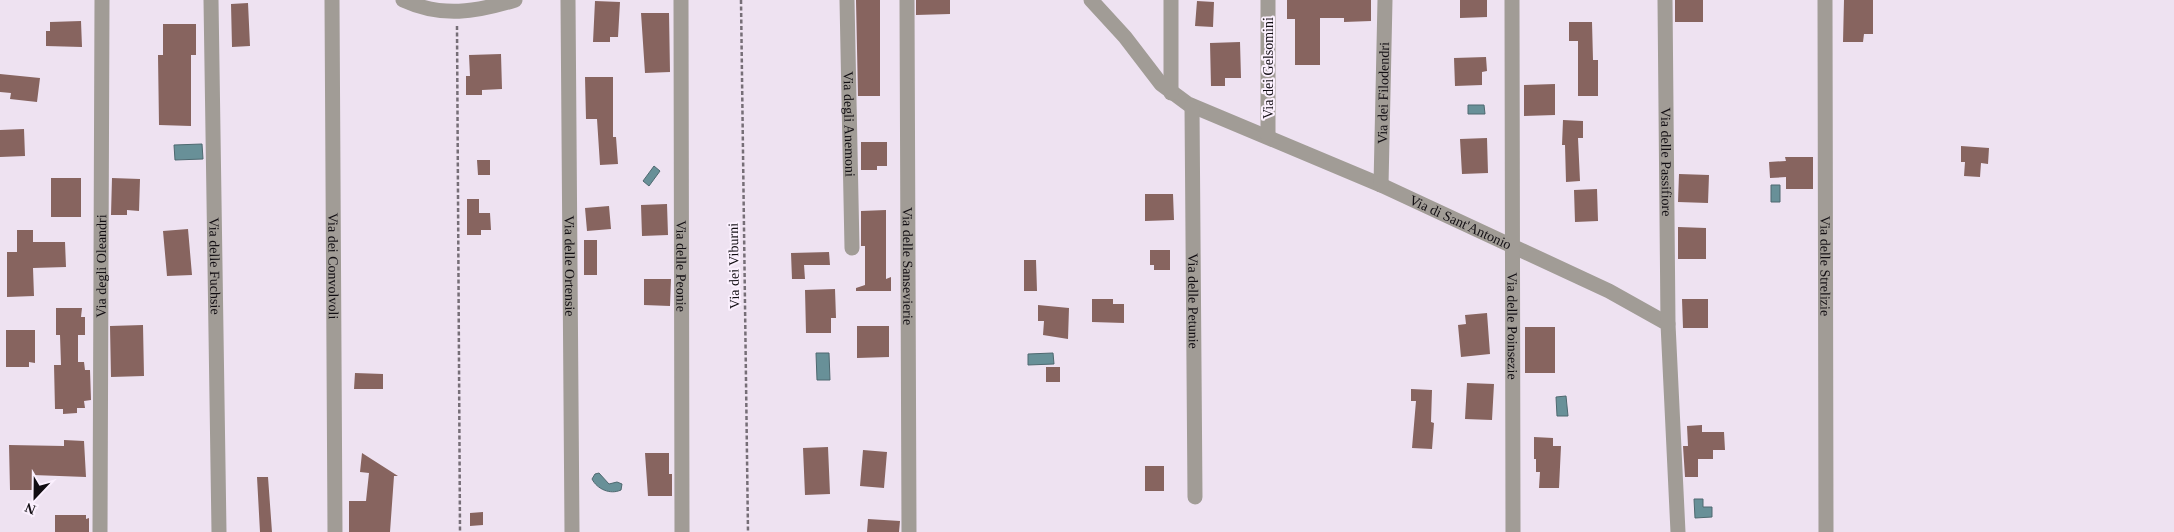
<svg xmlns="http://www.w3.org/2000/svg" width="2174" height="532" font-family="'Times New Roman',serif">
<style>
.water{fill:#689098;stroke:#4e6970}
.building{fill:#87645f}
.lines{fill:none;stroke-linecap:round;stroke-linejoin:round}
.path{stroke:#766e77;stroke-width:2.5;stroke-dasharray:4 2.5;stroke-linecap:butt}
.minor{stroke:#a19c96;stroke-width:15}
.labels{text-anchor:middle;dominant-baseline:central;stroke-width:4;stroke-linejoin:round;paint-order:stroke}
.street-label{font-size:14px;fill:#110d12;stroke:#fbf0fe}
</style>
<rect width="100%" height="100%" fill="#eee2f1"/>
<path class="water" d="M1468,105H1484L1485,114H1468Z
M202,144L203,159L175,160L174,145Z
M654,166L660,171L649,186L643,181Z
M1771,185H1780V202H1771Z
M816,353H829L830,380H817Z
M1053,353L1054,364L1028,365V354Z
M1566,396L1568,416H1557L1556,397Z
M599,473L609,484L617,482L622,484L621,490C610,495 597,489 592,479L595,474Z
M1694,499H1703V507H1712V517L1695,518Z"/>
<path class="building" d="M856,0H880V96H858Z
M916,0H950V14L916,15Z
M1287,0H1371V21L1344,22V18H1320V65H1295V19H1287Z
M1460,0H1487V17L1460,18Z
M1675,0H1703V22H1675Z
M1844,0H1873V34H1864L1863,42H1843Z
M595,1L620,2L618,37H610V42H593Z
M1197,1L1214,2L1213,27L1195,26Z
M248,3L250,46L232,47L231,4Z
M641,13H669L670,72L645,73Z
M81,21L82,47L46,46V31H50V22Z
M1569,22H1592L1593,60H1598V96H1578V41H1569Z
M163,24H196V55H191V126L159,125L158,55H163Z
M1240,42L1241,78H1225V86H1211L1210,43Z
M501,54L502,89L482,90V95H466V76H470L469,55Z
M1486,57L1487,71L1482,72V85L1455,86L1454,58Z
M0,74L40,78L37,102L10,99L11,93L0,92Z
M585,77H613V137H616L618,164L600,165L597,119H586Z
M1555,84V115L1524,116V85Z
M1563,120L1583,121V138H1578L1580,181L1566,182L1565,145H1562Z
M24,129L25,156L0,157V130Z
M1487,138L1488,173L1462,174L1460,139Z
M861,142H887V166H877V170H861Z
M1961,146L1989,148L1988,164L1981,163L1980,177L1964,176L1965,162H1961Z
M1785,157H1813V189H1786V177L1770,178L1769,162L1786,161Z
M477,160H490V175H478Z
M1679,174L1709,175L1708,203L1678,202Z
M51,178H81V217H51Z
M112,178L140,179L139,211L127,210V215H111Z
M1597,189L1598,221L1575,222L1574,190Z
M1145,194H1173L1174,220L1145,221Z
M467,199H479V213H490L491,230H481V235H467Z
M667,204L668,235L642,236L641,205Z
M609,206L611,229L587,231L585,208Z
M886,210V279L891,277V291H856V288L865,285V246H861V211Z
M1678,227L1706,228V259H1678Z
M188,229L192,275L167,276L163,231Z
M17,230H33V242H65L66,267L33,268L34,296L7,297V252H17Z
M584,240H597V275H584Z
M1150,250H1170V270H1154V265H1150Z
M829,252L830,265H804L805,279H792L791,253Z
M1024,260H1036L1037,291H1024Z
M644,279H671L670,306L644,305Z
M835,289L836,318H831V333H806L805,290Z
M1092,299H1113V304H1124V323L1092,322Z
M1682,299H1708V328H1683Z
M1038,305L1069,308L1068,339L1043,335L1044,321H1038Z
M56,308H82L81,317H85V335H78V362H84L85,370H90L91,400L84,401L85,408H77V413L63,414V409H55L54,365H61L60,335H56Z
M1487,313L1490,354L1461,357L1458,325L1466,324L1465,315Z
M143,325L144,376L111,377L110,326Z
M857,326H889V357L857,358Z
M1525,327H1555V373H1525Z
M6,330H35V363L29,362V367H6Z
M1046,367H1060V382H1046Z
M355,373L383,374V389H354Z
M1467,383L1494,384L1492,420L1465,419Z
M1411,389L1432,390L1431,422L1434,423L1432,449L1412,448L1416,401H1411Z
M1702,425V432H1724L1725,450H1713V459H1698V477H1685L1683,446H1688L1687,426Z
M1534,437L1553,438V446H1561L1559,488H1539L1540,472H1536V459H1534Z
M64,440L84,441L86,477L33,475V490H10L9,445L64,446Z
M828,447L830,494L805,495L803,448Z
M863,450L887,452L884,488L860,486Z
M362,453L398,476H394L390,532H349V501H366L369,473L360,472Z
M645,453H669V474H672V496H648Z
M1145,466H1164V491H1145Z
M257,477H268L272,532H260Z
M483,512V525L470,526V513Z
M55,515H86V519L89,518V532H55Z
M868,519L900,521L899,532H867Z"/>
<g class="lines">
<path class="path" d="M741,0L748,532
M457,26L460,532"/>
<g class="minor">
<path id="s1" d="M211,0L219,532"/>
<path id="s2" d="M332,0L335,532"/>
<path d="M403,0C442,18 476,12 515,0"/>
<path id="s3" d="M568,0L572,532"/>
<path id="s4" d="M681,0L682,532"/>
<path id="s5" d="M847,0L852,248"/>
<path id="s6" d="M907,0L909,532"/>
<path id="s7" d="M1091,0L1125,37L1161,84L1188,104L1381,185L1609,291L1668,324L1678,532"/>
<path d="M1268,0V136"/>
<path id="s8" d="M1512,0L1513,532"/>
<path id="s9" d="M1665,0L1668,324"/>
<path id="s10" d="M1825,0L1826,532"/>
<path d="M1171,93V0"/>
<path id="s11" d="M1192,106L1195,497"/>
<path id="s12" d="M1381,185L1385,0"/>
<path id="s13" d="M100,532L102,0"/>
</g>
</g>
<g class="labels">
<g class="street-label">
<text transform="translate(1268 68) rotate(-90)">Via dei Gelsomini</text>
<text stroke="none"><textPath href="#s12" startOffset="92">Via dei Filodendri</textPath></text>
<text stroke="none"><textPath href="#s5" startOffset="124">Via degli Anemoni</textPath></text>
<text stroke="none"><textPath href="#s9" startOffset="162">Via delle Passifiore</textPath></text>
<text stroke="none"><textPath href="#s7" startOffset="440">Via di Sant'Antonio</textPath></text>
<text stroke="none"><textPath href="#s13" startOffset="266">Via degli Oleandri</textPath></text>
<text stroke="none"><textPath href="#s1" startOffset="266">Via delle Fuchsie</textPath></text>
<text stroke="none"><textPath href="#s2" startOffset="266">Via dei Convolvoli</textPath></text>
<text stroke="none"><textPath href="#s3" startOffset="266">Via delle Ortensie</textPath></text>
<text stroke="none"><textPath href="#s4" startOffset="266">Via delle Peonie</textPath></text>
<text transform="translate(734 266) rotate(-91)">Via dei Viburni</text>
<text stroke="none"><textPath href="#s6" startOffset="266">Via delle Sansevierie</textPath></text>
<text stroke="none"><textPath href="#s10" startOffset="266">Via delle Strelizie</textPath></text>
<text stroke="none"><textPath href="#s11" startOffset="195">Via delle Petunie</textPath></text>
<text stroke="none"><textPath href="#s8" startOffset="326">Via delle Poinsezie</textPath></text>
</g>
</g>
<g transform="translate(35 497) rotate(202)" stroke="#fbf0fe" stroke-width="4" paint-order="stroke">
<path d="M0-4L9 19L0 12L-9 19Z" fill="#110d12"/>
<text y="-8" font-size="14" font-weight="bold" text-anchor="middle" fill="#110d12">N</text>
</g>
</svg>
